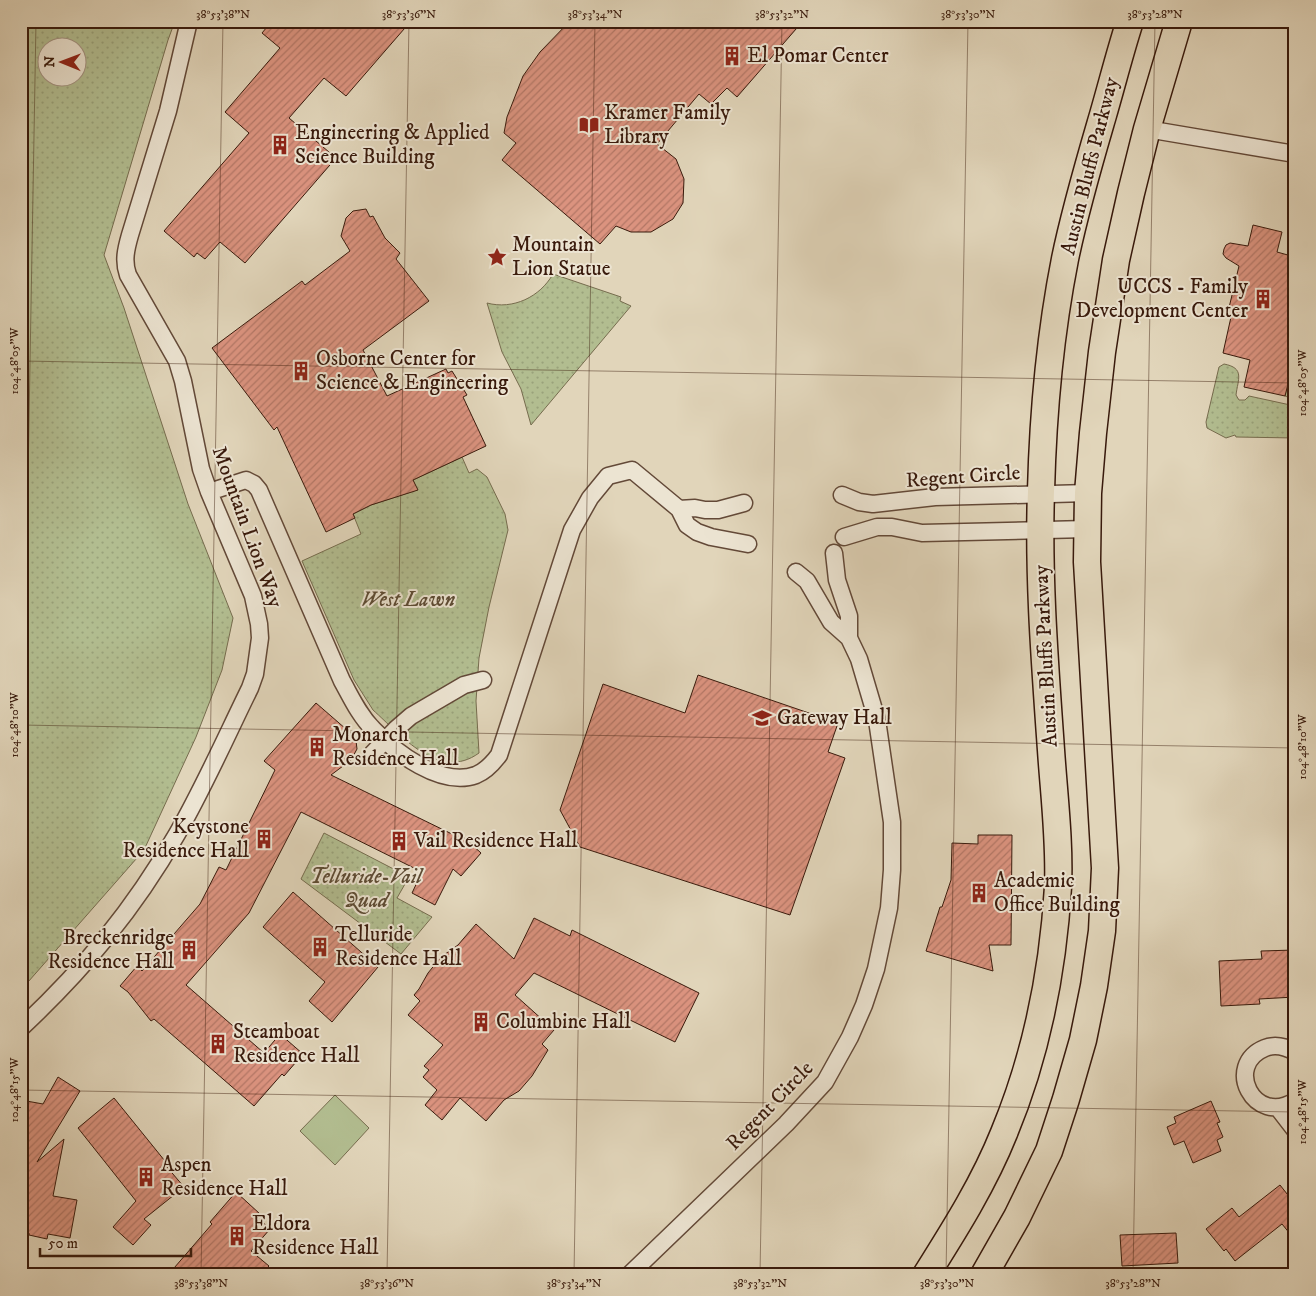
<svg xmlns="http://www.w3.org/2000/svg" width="1316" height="1296" font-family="'IM FELL DW Pica',serif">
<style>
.grass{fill:url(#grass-dots);stroke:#766c4e;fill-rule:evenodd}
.pitch{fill:#b2bd90;stroke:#766c4e}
.building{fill:url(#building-hatch);stroke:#391a0c}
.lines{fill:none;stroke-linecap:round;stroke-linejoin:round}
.street-casing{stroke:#634938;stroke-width:19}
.primary-casing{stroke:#391a0c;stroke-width:29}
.street{stroke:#ece4d2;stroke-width:16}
.primary{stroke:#e1d5ba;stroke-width:26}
.ticks{fill:none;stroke:#391a0c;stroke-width:1;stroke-opacity:0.45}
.labels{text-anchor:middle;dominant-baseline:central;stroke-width:4;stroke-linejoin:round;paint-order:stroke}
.poi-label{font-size:21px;fill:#391a0c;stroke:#ece4d2;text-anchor:start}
.street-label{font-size:21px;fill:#391a0c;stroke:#ece4d2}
.park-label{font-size:21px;font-style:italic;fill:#5d4b34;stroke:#ece4d2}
.neatline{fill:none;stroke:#391a0c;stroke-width:2}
.ticks-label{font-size:12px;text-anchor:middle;fill:#391a0c}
</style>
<defs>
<pattern id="grass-dots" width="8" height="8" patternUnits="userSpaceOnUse" patternTransform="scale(1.25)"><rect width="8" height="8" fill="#b2bd90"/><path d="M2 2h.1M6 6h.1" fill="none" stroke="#9aa27b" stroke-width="1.8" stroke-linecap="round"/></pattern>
<pattern id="building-hatch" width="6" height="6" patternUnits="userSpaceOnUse" patternTransform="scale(1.25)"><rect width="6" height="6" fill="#db937f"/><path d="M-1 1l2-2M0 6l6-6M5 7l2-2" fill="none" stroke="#b37766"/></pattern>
</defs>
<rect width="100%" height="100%" fill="#e1d5ba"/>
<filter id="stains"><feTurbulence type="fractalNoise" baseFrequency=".004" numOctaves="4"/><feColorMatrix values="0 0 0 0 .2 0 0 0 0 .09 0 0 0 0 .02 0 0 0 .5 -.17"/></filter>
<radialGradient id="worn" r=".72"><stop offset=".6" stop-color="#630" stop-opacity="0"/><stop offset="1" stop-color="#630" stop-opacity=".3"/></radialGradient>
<path class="grass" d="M21,21H175L168,40L104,255L124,308L188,504L233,618L222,670L196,737L144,850L21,990ZM48,48H78V78H48Z
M553,274L621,297L620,301L631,306L531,425L521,389L502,352L487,303C513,310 540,297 553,274Z
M1224,364C1245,368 1238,379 1236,395L1239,400H1245L1249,396L1295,406V438L1236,437L1235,435L1226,438L1207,428L1206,422L1219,367Z
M1292,368L1295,369V400L1285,396Z
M462,457L469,473L477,469L487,477L505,514L508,530L489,607L479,658L476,701L479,753C439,782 401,735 373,710L354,680L302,561L361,534L353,514L371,505L417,490L413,480Z
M324,833L409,877L397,898L432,917L401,954L301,879Z"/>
<path class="pitch" d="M335,1095L369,1128L335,1165L300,1131Z"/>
<path class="building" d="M272,21H411L346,96L324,78L289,118L336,158L245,263L220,242L205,259L197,253L194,257L164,231L249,133L225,112L280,48L262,33Z
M570,21H803L737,97L727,88L711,104L699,94L657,144L676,159L684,179L683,203L673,219L651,232H631L616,226L600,244L502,160L516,143L504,133L507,117L523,76L540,52Z
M366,209L370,217L373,216L385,238L400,253L396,259L429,301L363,350L387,396L446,369L448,373L452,371L467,395L463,397L486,446L413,480L418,490L371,505L353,514L355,518L326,532L277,427L274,430L212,348L302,281L305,285L350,251L341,236L346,218L353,211Z
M1253,225L1282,232L1277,252L1295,257V368H1292L1285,396L1244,387L1250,360L1223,353L1231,317L1227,316L1239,266L1226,258L1223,254L1224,249L1226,245L1230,243L1248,246Z
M698,675L838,723L828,752L845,758L790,915L580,847L560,810L603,684L685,713Z
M316,703L354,736L356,741L357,749L351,760L331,775L456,836L459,833L481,853L461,876L453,869L435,905L412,893L422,872L301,812L249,913L186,985L264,1053L280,1034L303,1054L284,1076L282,1074L254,1106L154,1019L151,1021L128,992L120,986L137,966L142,971L200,904L219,867L226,870L275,770L264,761Z
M978,835H1012L1011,945H989L993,971L926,951L940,907H942L951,880L952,843L978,844Z
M293,892L378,967L332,1022L309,1001L325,982L263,927Z
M534,918L570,936L572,930L699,993L675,1042L534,973L515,995L554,1030L542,1044L548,1050L532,1076L519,1091L504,1100L486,1121L460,1098L442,1120L425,1105L437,1090L423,1077L429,1070L424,1066L443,1045L408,1015L420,1001L414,995L419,989L428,973L441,957L458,945L476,924L514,959Z
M1295,950V997L1259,999L1260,1004L1221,1006L1219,961L1262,959L1261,951Z
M58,1077L80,1091L37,1162L64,1139L53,1196L77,1200L70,1238L48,1234L47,1239L29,1235V1233L21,1232V1100L43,1104Z
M114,1098L169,1166L167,1167L184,1187L144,1219L151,1225L133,1245L113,1227L136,1201L78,1128Z
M1211,1101L1220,1122L1217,1123L1223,1137L1217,1140L1221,1151L1193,1163L1184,1141L1174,1145L1167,1127L1176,1123L1174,1117Z
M1280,1185L1295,1204V1240L1282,1224L1235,1261L1226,1249L1224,1251L1206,1229L1232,1208L1239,1217Z
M236,1192L260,1214L257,1217L270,1229L251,1251L269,1266L260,1275H168L212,1224L210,1222Z
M1176,1233L1178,1263L1122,1266L1120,1235Z"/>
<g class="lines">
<defs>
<path id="street" d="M1147,129L1295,154
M209,492L246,480L254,484L259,490L342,681C351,697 359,715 373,729C395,752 441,788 476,775C486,771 493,763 499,755L572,530L590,498L608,476L632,470L679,509L687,525L697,532L711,537L748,544
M842,495L859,502L873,504L935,497L1088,493
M679,509L695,508L705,510H718L744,503
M844,537L877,527H892L922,533L1087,529
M796,572L807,581L831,622L849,638
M372,754L396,729L411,716L464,685L483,680
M21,1028C84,969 134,909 177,834C204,787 226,737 250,688L255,674L260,638L259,624L253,596L209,492L201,469L183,381L177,361L128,275C123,261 126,249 130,235L168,111L189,21
M1295,1052C1286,1047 1275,1044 1265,1048C1223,1065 1254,1127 1295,1101
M1278,1108L1295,1130
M629,1275L786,1124L825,1082L850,1037L864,1005L876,969L889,908L892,870V822L877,720L859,659L849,638V616L837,580L834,553"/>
<path id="primary" d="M926,1275C955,1229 984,1183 1004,1133C1036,1056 1053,970 1058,887C1060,842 1054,795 1051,750C1045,665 1038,577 1041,491C1043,413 1050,335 1065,259C1075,210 1089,163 1103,115C1112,84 1120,52 1130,21
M984,1275L1017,1217L1049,1151L1066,1099L1083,1040L1094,986L1102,931L1105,868L1087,562L1088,493L1093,433L1102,352L1116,260L1131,193L1147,129L1179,21"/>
</defs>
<use href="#street" class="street-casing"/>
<use href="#primary" class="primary-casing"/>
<use href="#street" class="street"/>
<use href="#primary" class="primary"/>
</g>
<path class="ticks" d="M21,361L1295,383M21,725L1295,748M21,880L36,21M21,1090L1295,1112M201,1275L223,21M387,1275L409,21M574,1275L595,21M760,1275L782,21M946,1275L968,21M1133,1275L1155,21"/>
<defs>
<symbol id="building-bare" viewBox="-9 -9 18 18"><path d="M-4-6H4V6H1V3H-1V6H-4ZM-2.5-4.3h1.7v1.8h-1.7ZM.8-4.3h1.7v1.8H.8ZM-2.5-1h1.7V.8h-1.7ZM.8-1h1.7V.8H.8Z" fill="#8f2418" stroke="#ece4d2" stroke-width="2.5" paint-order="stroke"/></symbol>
<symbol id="library-bare" viewBox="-9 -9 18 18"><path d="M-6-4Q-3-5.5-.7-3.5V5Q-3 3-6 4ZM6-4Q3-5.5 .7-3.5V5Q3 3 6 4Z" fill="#8f2418" stroke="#ece4d2" stroke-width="2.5" paint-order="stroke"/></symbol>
<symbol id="sight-bare" viewBox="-9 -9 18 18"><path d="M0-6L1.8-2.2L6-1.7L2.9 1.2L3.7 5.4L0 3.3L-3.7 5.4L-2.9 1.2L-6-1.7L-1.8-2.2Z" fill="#8f2418" stroke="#ece4d2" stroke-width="2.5" paint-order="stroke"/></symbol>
<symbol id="university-bare" viewBox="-9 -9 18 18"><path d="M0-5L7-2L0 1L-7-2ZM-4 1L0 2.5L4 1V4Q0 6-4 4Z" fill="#8f2418" stroke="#ece4d2" stroke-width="2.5" paint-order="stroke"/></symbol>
</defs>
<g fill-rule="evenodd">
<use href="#building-bare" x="718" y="42" width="28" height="28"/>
<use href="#library-bare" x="575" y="111" width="28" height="28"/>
<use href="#building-bare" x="266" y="131" width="28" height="28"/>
<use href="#sight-bare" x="483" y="243" width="28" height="28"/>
<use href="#building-bare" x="1249" y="285" width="28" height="28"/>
<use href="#building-bare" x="287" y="357" width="28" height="28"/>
<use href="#university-bare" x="748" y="704" width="28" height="28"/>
<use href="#building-bare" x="303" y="733" width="28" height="28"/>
<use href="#building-bare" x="250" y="825" width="28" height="28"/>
<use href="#building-bare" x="385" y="827" width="28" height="28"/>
<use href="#building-bare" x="965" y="879" width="28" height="28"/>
<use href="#building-bare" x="306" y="933" width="28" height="28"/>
<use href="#building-bare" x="175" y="936" width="28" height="28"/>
<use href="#building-bare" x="467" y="1008" width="28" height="28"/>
<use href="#building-bare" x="204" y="1030" width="28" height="28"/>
<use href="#building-bare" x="132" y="1163" width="28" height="28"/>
<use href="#building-bare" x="223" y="1222" width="28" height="28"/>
</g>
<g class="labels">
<g class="poi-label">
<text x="747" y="56">El Pomar Center</text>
<text x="604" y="113">Kramer Family<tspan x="604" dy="24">Library</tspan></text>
<text x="295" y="133">Engineering &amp; Applied<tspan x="295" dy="24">Science Building</tspan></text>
<text x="512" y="245">Mountain<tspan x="512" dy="24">Lion Statue</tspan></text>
<text x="1248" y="287" text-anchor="end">UCCS - Family<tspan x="1248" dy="24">Development Center</tspan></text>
<text x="316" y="359">Osborne Center for<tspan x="316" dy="24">Science &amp; Engineering</tspan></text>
<text x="777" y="718">Gateway Hall</text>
<text x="332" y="735">Monarch<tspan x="332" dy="24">Residence Hall</tspan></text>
<text x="249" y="827" text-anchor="end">Keystone<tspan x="249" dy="24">Residence Hall</tspan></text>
<text x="414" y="841">Vail Residence Hall</text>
<text x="994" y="881">Academic<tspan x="994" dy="24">Office Building</tspan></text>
<text x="335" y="935">Telluride<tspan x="335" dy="24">Residence Hall</tspan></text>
<text x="174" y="938" text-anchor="end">Breckenridge<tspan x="174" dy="24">Residence Hall</tspan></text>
<text x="496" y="1022">Columbine Hall</text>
<text x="233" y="1032">Steamboat<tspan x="233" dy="24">Residence Hall</tspan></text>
<text x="161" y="1165">Aspen<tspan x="161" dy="24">Residence Hall</tspan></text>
<text x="252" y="1224">Eldora<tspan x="252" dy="24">Residence Hall</tspan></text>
</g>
<g class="street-label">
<text transform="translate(1090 166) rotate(-76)">Austin Bluffs Parkway</text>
<text transform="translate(963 477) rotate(-4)">Regent Circle</text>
<text transform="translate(247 527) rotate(70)">Mountain Lion Way</text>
<text transform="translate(1046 656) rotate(-93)">Austin Bluffs Parkway</text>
<text transform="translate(770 1106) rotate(-46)">Regent Circle</text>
</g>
<g class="park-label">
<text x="408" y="600">West Lawn</text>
<text x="366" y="877">Telluride-Vail<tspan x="366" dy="24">Quad</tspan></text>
</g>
</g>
<rect width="1316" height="1296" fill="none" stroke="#e1d5ba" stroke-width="55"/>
<g transform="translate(62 62) rotate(271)"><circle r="24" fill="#ece4d2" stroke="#a49383"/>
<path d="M0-4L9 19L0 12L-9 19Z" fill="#8f2418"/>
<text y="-8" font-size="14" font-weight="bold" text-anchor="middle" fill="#391a0c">N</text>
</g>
<path d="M40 1248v8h151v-8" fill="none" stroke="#391a0c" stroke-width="2.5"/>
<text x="48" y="1248" font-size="15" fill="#391a0c" stroke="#ece4d2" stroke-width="4" paint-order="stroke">50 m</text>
<rect x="28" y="28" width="1260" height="1240" class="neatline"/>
<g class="ticks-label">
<text x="223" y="18">38°53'38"N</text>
<text x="409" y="18">38°53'36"N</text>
<text x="595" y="18">38°53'34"N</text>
<text x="782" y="18">38°53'32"N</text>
<text x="968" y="18">38°53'30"N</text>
<text x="1155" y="18">38°53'28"N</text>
<text transform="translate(14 361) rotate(-90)" y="4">104°48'05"W</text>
<text transform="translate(1302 383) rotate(-90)" y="4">104°48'05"W</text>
<text transform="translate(14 725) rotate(-90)" y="4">104°48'10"W</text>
<text transform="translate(1302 747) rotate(-90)" y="4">104°48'10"W</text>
<text transform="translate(14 1090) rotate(-90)" y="4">104°48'15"W</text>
<text transform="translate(1302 1112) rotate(-90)" y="4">104°48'15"W</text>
<text x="201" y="1287">38°53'38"N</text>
<text x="387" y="1287">38°53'36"N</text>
<text x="574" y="1287">38°53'34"N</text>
<text x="760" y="1287">38°53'32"N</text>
<text x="947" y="1287">38°53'30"N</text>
<text x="1133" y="1287">38°53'28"N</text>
</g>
<rect width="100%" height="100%" filter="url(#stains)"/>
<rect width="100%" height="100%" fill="url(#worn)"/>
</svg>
